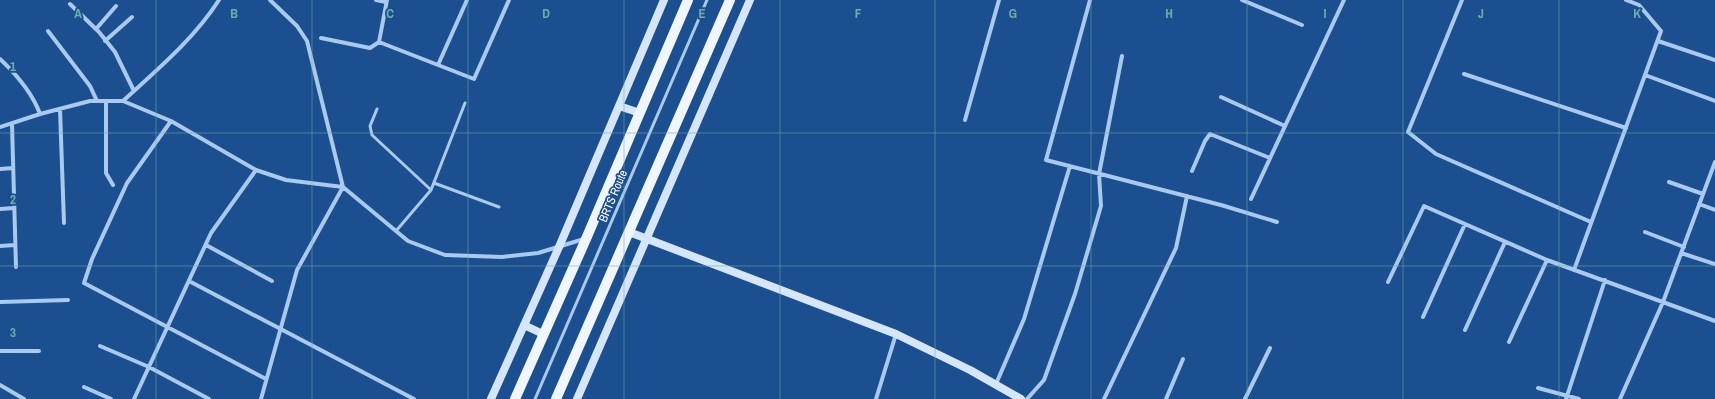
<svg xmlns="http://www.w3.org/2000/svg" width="1715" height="399" font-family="'Archivo Narrow',sans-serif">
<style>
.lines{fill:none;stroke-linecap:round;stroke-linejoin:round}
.lane{stroke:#a9c9ee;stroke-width:3}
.street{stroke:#a9c9ee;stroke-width:4}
.secondary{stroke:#d6e6fa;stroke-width:8}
.primary{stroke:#f0f6ff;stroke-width:10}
.grid{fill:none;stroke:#6fada8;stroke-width:1;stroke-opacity:0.55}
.labels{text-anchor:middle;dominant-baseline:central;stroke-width:3.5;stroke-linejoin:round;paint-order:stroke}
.street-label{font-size:12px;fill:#fff;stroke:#1b4f8f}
.grid-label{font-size:13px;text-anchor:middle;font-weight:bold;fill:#6fada8;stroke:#1b4f8f;stroke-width:3.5;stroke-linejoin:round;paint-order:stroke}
</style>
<rect width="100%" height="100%" fill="#1b4f8f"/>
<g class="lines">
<path class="lane" d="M377,109L370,126L372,135L431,190
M434,183L499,207
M396,231L431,190L465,103
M535,399L707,0"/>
<path class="street" d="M376,0L386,2
M1090,0L1046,160L1221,205L1277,222
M1242,0L1302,25
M1462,0L1408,132L1436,154L1591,222
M70,4L99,32L115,52L134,91
M96,29L116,6
M48,31L90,86L97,101
M321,38L370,48L379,42L387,0
M105,41L132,17
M1658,41L1715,60
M379,42L474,79L509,0
M0,59C17,75 32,92 40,114
M438,65L467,0
M1464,74L1626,128
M1645,75L1715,101
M1221,97L1285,126
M106,101V173L113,185
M123,101C157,70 194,39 219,0
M60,109L64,223
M965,120L999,0
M171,121L127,183L92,259L84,283L266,379
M12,124L16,267
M0,127L40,114L90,101H123L171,121L256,170L286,180L343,187L408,241L445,255L502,257L538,253L584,239
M0,169L13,168
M1192,171L1205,141L1210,134L1270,158
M1669,182L1703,194
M1251,199L1344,0
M1699,204L1715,210
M0,209L14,208
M1645,232L1684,247
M206,245L272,281
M0,246L15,245
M1681,253L1715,264
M1574,270L1661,31L1639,5L1626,0
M189,281L414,399
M1388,282L1424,206L1547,260L1715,321
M0,302L68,300
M1423,317L1465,224
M1465,330L1505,242
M1509,342L1547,260
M100,346L149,367L209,399
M0,351H39
M996,384L1024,319L1070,166
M0,385L24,399
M84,387L111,399
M1538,388L1579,399
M134,399L211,233L256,170
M261,399L297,270L343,187L307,41L297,26L270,0
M876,399L896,334
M1027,399L1044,380L1075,294L1101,206L1099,174L1122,56
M1104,399L1176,248L1187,196
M1166,399L1183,359
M1245,399L1270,348
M1566,399L1605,280
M1620,399L1663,302L1715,162"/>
<path class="secondary" d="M619,106L640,113
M629,232L896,334L970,370L1021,399
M524,325L543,334
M491,399L559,247L664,0
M577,399L750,0"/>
<path class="primary" d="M515,399L586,239L688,0
M556,399L730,0"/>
</g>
<path class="grid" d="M156,0V399M312,0V399M468,0V399M624,0V399M780,0V399M935,0V399M1091,0V399M1247,0V399M1403,0V399M1559,0V399M0,133H1715M0,266H1715"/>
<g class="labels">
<g class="street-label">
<text transform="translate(613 196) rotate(-67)">BRTS Route</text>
</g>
</g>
<g class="grid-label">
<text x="78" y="18">A</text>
<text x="234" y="18">B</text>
<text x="390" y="18">C</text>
<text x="546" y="18">D</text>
<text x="702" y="18">E</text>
<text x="858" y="18">F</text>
<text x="1013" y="18">G</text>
<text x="1169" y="18">H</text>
<text x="1325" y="18">I</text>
<text x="1481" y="18">J</text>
<text x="1637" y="18">K</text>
<text x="13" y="71">1</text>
<text x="13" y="204">2</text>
<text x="13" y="337">3</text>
</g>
</svg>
